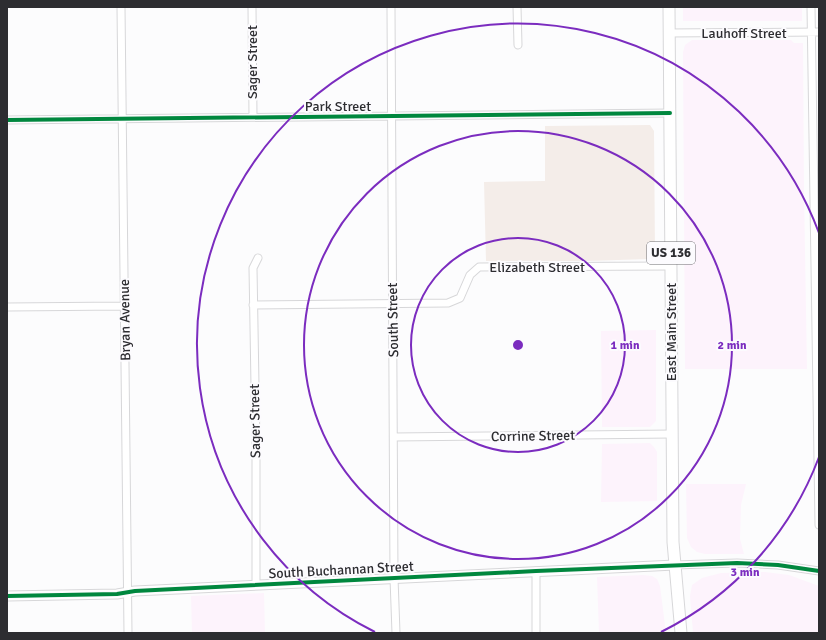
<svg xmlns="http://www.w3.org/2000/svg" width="826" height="640" font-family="Signika,sans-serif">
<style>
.commercial{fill:#fdf3fc}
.education{fill:#f4ede9}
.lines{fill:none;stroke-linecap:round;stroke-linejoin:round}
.minor-casing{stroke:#d7d7d9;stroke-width:9}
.tertiary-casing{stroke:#d7d7d9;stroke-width:11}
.primary-casing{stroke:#d7d7d9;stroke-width:13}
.minor{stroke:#fff;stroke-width:7}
.tertiary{stroke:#fff;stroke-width:9}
.primary{stroke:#fff;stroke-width:11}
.cycleway-casing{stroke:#fcfbfe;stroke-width:6}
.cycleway{stroke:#00873e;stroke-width:4}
.ring{fill:none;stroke:#7b2cbf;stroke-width:2}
.labels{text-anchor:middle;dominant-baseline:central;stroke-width:4;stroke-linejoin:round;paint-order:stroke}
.shield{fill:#fcfbfe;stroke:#6b6b6e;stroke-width:1}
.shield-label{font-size:13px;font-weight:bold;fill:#2d2d31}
.street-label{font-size:14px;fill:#2d2d31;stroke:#fcfbfe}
.centre{fill:#7b2cbf;stroke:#fcfbfe;stroke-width:2}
.ring-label{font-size:12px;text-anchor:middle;font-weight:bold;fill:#7b2cbf;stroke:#fcfbfe;stroke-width:4;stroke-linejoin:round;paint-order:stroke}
</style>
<rect width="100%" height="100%" fill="#fcfcfd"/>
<path class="commercial" d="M683,7H802V21H683Z
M692,40H791L794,43H803L804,192L807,369H685L683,52L685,45Z
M656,330V421L650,427H602L601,331Z
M650,443L654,447L657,452V501L601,502L602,444Z
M686,484H746L741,505L740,539L744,554H705L697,552L691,547L687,538Z
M765,572L789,575L819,586V633H693L690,596L692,585L702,578L721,573Z
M643,575L652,576L657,579L660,586L666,633H599L597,577Z
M264,593L265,633H192L191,596Z"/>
<path class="education" d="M650,125L654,131L655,253L649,259L587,261H486L484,182L545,181V126Z"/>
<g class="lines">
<defs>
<path id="minor" d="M121,7L128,633
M252,7L253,117
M391,7L394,578L396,633
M517,7L518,45
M811,7L819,525
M669,33L819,32
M7,120L670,113
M253,305L448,303L460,298L470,275L479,267L671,266
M7,307L124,306
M394,437L672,434
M675,565L737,563L778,565L819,571
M536,571V633
M256,585V445L253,268L258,258"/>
<path id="tertiary" d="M7,596L117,594L135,591L675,565"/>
<path id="primary" d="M669,7L673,542L681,633"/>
</defs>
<use href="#minor" class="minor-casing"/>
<use href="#tertiary" class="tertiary-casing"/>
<use href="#primary" class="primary-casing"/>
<use href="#minor" class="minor"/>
<use href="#tertiary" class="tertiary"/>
<use href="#primary" class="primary"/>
<defs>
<path id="cycleway" d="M7,120L670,113
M7,596L117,594L135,591L536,571L737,563L778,565L819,571"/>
</defs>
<use href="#cycleway" class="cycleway-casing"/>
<use href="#cycleway" class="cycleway"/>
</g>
<g class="ring">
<circle cx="518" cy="345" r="107"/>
<circle cx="518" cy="345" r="214"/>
<path d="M819 457A321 321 0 0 1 661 632M375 632A321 321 0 1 1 819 233"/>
</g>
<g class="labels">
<rect class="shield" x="647" y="242" width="48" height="22" rx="3"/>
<g class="shield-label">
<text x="671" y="253">US 136</text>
</g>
<g class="street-label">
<text x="744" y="33">Lauhoff Street</text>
<text transform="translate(252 62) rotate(-90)">Sager Street</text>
<text x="338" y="106">Park Street</text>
<text x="537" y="267">Elizabeth Street</text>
<text transform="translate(125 320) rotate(-91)">Bryan Avenue</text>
<text transform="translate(393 320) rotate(-91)">South Street</text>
<text transform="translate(671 332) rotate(-90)">East Main Street</text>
<text transform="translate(255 421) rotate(-91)">Sager Street</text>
<text transform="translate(533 436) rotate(-1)">Corrine Street</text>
<text transform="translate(341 570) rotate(-3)">South Buchannan Street</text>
</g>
</g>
<circle cx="518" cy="345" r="6" class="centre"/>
<g class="ring-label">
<text x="625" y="349">1 min</text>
<text x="732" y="349">2 min</text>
<text x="745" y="576">3 min</text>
</g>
<rect width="826" height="640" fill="none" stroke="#2d2d31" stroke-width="16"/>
</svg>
